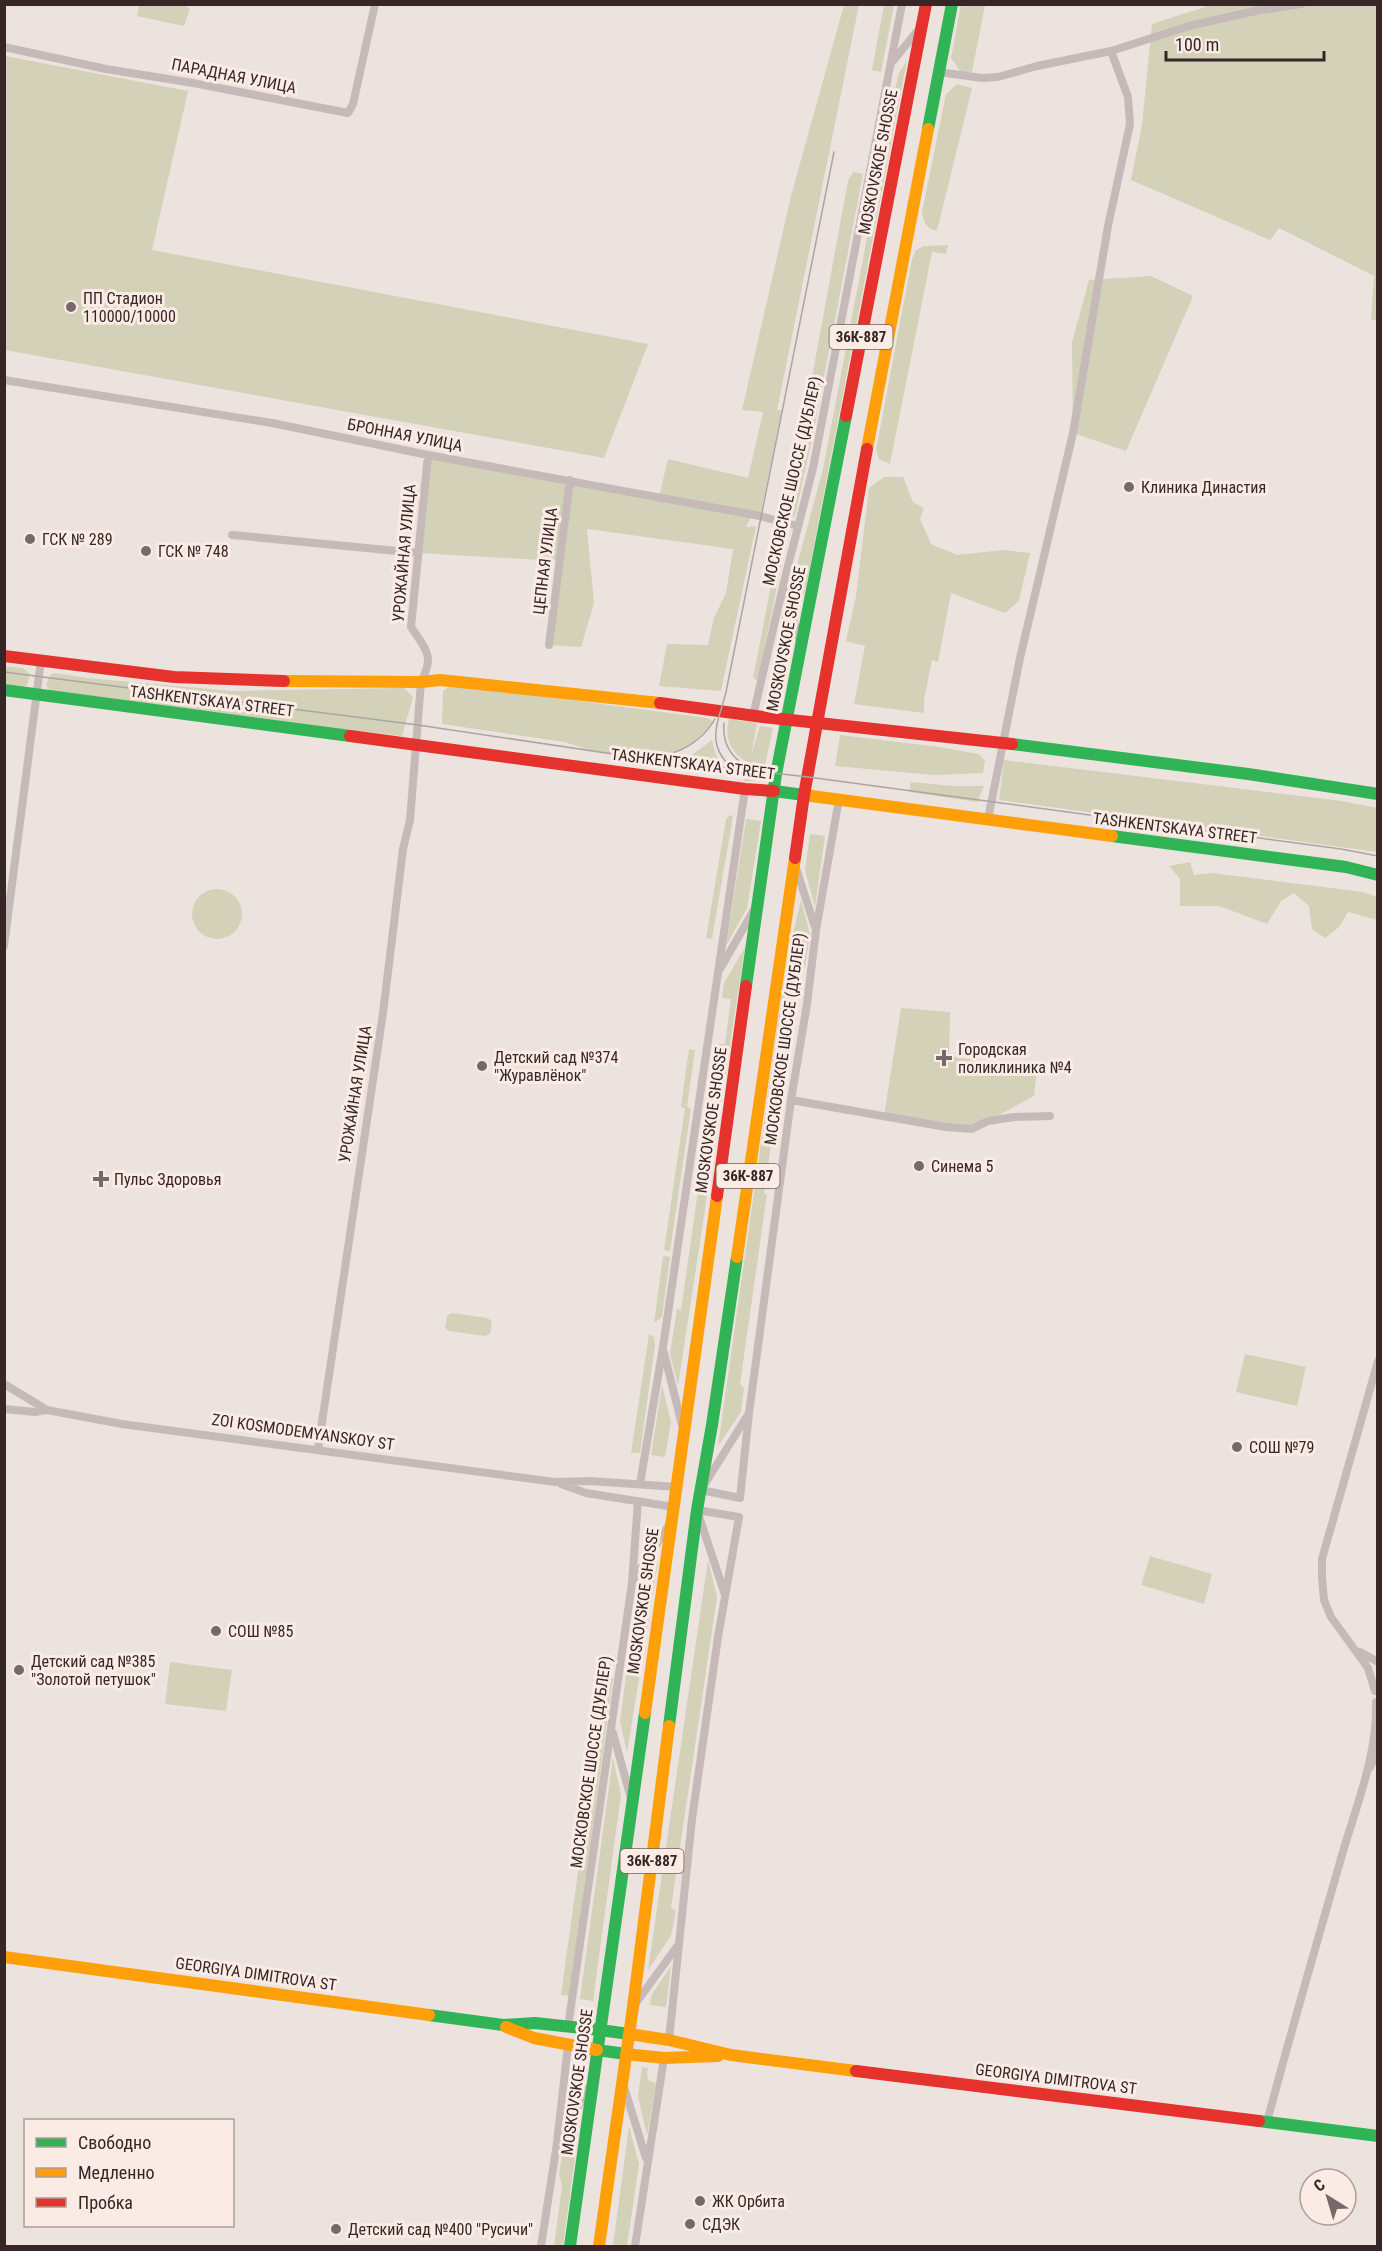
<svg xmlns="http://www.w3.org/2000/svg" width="1382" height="2251" font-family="'Roboto Condensed',sans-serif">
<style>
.green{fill:#d3d1b8}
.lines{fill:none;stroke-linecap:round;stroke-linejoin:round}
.street{stroke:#c5bab8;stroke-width:8}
.fast{stroke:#30b455;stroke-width:12}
.slow{stroke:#ff9f0a;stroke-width:12}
.jam{stroke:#e5322d;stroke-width:12}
.tram{stroke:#ada4a2;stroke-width:1.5}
.poi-dot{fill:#766967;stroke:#faebe5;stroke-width:2}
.labels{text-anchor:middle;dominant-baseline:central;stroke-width:6;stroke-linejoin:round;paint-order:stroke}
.shield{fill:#faebe5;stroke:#71625f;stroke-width:1.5}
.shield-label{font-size:15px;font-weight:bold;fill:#362726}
.street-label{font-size:16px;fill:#362726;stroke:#faebe5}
.poi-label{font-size:16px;fill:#362726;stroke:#faebe5;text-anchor:start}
</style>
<rect width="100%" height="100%" fill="#ece3df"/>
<path class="green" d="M139,5H184L190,9L184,26L137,16Z
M844,5H859L777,410H782L760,516L752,515L746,527L756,526L721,691L659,686L667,644L708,645L714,618L726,593L733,549L587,529L594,603L581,647L549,645L559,561L418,553L428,455L659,497L668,459L748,478L763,412L742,410L791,196Z
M884,5H894L881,72L872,70Z
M961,5H985L972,72H961L951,58Z
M1204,5H1377V321L1371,319L1374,276L1279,228L1270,240L1131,180L1142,125L1152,24L1205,7Z
M5,56L188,91L152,250L648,344L604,458L5,350Z
M907,60L806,587L799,611L793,580L823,469L898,75Z
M957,84L972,88L937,231C925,228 924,222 922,212L946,94Z
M853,172L863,174L813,434L795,516L783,522L803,426L848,181Z
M948,245L946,254L932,252L890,464L879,459L876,450L912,259L916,250L924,246Z
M1151,276L1193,296L1126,451L1073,433L1072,342L1089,280Z
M884,477H903L913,502L924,508L920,519L931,544L957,555L1003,550L1030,553L1019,601L1005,613L951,593L938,662L932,660L924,700V713L854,704L865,646L846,641L856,596L869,488Z
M781,534L786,541L758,681L753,678Z
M783,611L790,646L785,678L772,676Z
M4,666L23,668L30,674L27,686L19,688L5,684Z
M55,673L87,678L232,691L404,688L413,697L402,736L284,723L50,692L46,685L50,675Z
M449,687L518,693L707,718L714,722L692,744L669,755L640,758L590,750L564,742L442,724L443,691Z
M729,719L757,723L751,756L760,726L773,728L762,779L744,782L749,763C731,754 724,739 729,719Z
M840,735L939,747L979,754L985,761L983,773L934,775L835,766Z
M712,740L715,753L722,765L685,760Z
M1004,760L1342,801L1377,808V852L999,800Z
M911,782L954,786H984L977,802L909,792Z
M730,815L733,816L712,939L706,938L726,819Z
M746,819L761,821L747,908L726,946Z
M810,834L825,836L815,907L805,870Z
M1190,862L1194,875L1212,873L1363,892L1377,897V920L1348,912L1339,927L1325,938L1312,929L1309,906L1294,893L1281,901L1267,924L1219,906H1180V879L1169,866Z
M192 914a25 25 0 1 1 50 0a25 25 0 1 1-50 0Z
M801,900L810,934L805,967H801L777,1131H773L764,1194H767L740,1384L744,1388L741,1412L718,1446L787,959Z
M745,947L678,1386L670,1354L677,1309L681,1310L719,1044H725L731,999L722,998L724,983Z
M901,1008L950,1012L949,1056L1037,1070L1034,1096L988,1121L961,1128L884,1116Z
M689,1049L695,1050L687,1107L691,1108L670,1251L664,1250L685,1108L681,1107Z
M663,1256L670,1257L662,1317L654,1323Z
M451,1313L487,1318L492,1321L490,1334L485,1336L449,1331L445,1328L447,1316Z
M649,1334L654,1337L655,1345L640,1453H631Z
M1245,1354L1306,1367L1297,1406L1236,1392Z
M662,1385L671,1422L665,1457L651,1455Z
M1150,1556L1212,1574L1204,1604L1141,1585Z
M708,1560L717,1597L671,1908L676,1911L671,1936L648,1970Z
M658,1561V1562L627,1753L620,1721L637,1598Z
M170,1662L232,1670L226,1711L165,1704Z
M605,1677L613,1678L569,1996L561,1995Z
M613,1758L621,1794L593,2001L580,1999Z
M671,1966L666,2007L650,2005L652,1994Z
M642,2067L648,2068L647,2075L649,2081L656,2083L647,2135L638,2096Z
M581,2113L563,2246H554L562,2186L559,2174L563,2147Z
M629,2126L639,2164L627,2246H613Z"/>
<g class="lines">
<path class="street" d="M4,47L106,69L193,83L348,113L353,104L375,4
M893,61L919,29
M939,72L982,78L998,77L1037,66L1111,51L1189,26L1255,11L1301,4
M4,380L272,423L428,455L760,516L798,526
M232,535L418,553
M784,586L800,643
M549,645L570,480
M753,716L784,582L813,468L902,4
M988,819L1020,658L1073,433L1108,226L1130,124L1128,97L1111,51
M796,868L815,927
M4,946L41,660
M720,969L754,910
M791,1100L946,1127L972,1129L988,1121L1014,1117L1050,1116
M664,1353L682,1425
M4,1384L47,1410
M4,1409L35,1412L47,1410L122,1424L555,1482L590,1481L677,1487
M749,1413L701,1490L740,1498L749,1413L791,1100L807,1004L816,930L839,799
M318,1449L383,1013L403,849L410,820L421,682C435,655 426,650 411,627L428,455
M561,1484L586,1493L674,1507
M640,1484L663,1347L745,789
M633,1580L669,1525
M1360,1652L1378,1662
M1375,1691L1368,1668L1331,1617L1324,1600L1322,1578V1559L1378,1361
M613,1733L630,1795
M1370,1767L1378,1752
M636,2003L678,1945
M568,2027L632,1583L638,1501
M669,2040L692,1819L718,1637L739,1517L697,1510L725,1595
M624,2087L646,2158
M1267,2122C1290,2035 1315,1949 1340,1862C1354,1811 1378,1756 1376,1702
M559,2140L590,2086
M541,2246L557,2143L568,2045
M635,2246L664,2058"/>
<path class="fast" d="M928,129L952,4
M4,690L350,736
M1012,744L1248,774L1378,794
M774,791L804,795
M1112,836L1346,867L1378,875
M746,986L776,774L846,416
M669,1726L697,1510L712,1425L737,1257
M429,2015L503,2025L535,2023L600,2030
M600,2030L629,2034
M597,2050L626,2054
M1259,2121L1378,2136
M570,2246L645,1713"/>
<path class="slow" d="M867,449L928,129
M284,681L421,682L440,680L660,703
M804,795L1112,836
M737,1257L795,858
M645,1713L717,1196
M4,1957L429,2015
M506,2027L534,2038L597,2050
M629,2034L669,2040L731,2055L856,2071
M626,2054L664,2058L718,2056
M599,2246L633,2007L669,1726"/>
<path class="jam" d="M846,416L926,4
M4,656L174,677L284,681
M660,703L763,717L1012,744
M350,736L745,789L774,791
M795,858L804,795L867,449
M717,1196L746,986
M856,2071L1259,2121"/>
<path class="tram" d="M4,672L418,725L640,758L808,777L1341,849L1378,856
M724,723C722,745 732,758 750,769
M657,756C681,754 703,740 715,719
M734,770C704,744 718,724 726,692L834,152"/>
</g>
<g class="poi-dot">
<circle cx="71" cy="307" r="6"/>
<circle cx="1129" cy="487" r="6"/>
<circle cx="30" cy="539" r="6"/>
<circle cx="146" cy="551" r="6"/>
<path d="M941 1049h6v6h6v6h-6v6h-6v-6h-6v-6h6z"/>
<circle cx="482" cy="1066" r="6"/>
<circle cx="919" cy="1166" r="6"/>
<path d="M98 1170h6v6h6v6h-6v6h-6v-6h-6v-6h6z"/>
<circle cx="1237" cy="1447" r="6"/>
<circle cx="216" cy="1631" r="6"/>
<circle cx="19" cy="1670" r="6"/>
<circle cx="700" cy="2201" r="6"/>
<circle cx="690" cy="2224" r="6"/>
<circle cx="336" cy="2229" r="6"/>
</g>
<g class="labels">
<g class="shield">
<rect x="829.5" y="325" width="63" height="24" rx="4.5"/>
<rect x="716.5" y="1164" width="63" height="24" rx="4.5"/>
<rect x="620.5" y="1849" width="63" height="24" rx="4.5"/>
</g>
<g class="shield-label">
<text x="861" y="337">36К-887</text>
<text x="748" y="1176">36К-887</text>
<text x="652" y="1861">36К-887</text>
</g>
<g class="street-label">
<text transform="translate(234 76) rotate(11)">ПАРАДНАЯ УЛИЦА</text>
<text transform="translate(878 162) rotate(-79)">MOSKOVSKOE SHOSSE</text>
<text transform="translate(405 435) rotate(11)">БРОННАЯ УЛИЦА</text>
<text transform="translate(792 481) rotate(-77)">МОСКОВСКОЕ ШОССЕ (ДУБЛЕР)</text>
<text transform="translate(404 553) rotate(-85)">УРОЖАЙНАЯ УЛИЦА</text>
<text transform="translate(545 561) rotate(-83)">ЦЕПНАЯ УЛИЦА</text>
<text transform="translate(786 639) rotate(-79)">MOSKOVSKOE SHOSSE</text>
<text transform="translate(212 701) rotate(7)">TASHKENTSKAYA STREET</text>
<text transform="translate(693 764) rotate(7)">TASHKENTSKAYA STREET</text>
<text transform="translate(1175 828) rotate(7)">TASHKENTSKAYA STREET</text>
<text transform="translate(785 1039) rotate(-82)">МОСКОВСКОЕ ШОССЕ (ДУБЛЕР)</text>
<text transform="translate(355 1094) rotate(-81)">УРОЖАЙНАЯ УЛИЦА</text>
<text transform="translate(711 1120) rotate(-82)">MOSKOVSKOE SHOSSE</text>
<text transform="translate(303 1432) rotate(8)">ZOI KOSMODEMYANSKOY ST</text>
<text transform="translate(643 1601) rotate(-82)">MOSKOVSKOE SHOSSE</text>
<text transform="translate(591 1762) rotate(-82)">МОСКОВСКОЕ ШОССЕ (ДУБЛЕР)</text>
<text transform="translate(256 1974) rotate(8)">GEORGIYA DIMITROVA ST</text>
<text transform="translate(1056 2079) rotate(7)">GEORGIYA DIMITROVA ST</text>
<text transform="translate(577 2082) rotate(-82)">MOSKOVSKOE SHOSSE</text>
</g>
<g class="poi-label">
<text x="83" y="298">ПП Стадион<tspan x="83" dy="18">110000/10000</tspan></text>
<text x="1141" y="487">Клиника Династия</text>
<text x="42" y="539">ГСК № 289</text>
<text x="158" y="551">ГСК № 748</text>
<text x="958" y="1049">Городская<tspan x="958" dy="18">поликлиника №4</tspan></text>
<text x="494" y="1057">Детский сад №374<tspan x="494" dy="18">"Журавлёнок"</tspan></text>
<text x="931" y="1166">Синема 5</text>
<text x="114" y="1179">Пульс Здоровья</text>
<text x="1249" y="1447">СОШ №79</text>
<text x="228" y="1631">СОШ №85</text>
<text x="31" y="1661">Детский сад №385<tspan x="31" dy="18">"Золотой петушок"</tspan></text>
<text x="712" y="2201">ЖК Орбита</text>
<text x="702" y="2224">СДЭК</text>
<text x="348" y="2229">Детский сад №400 "Русичи"</text>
</g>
</g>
<rect width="1382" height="2251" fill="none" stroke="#362726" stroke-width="12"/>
<rect x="24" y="2119" width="210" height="108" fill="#faebe5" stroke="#ac9d99" stroke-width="1.5"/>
<rect x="36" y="2138" width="30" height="9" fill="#30b455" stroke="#ac9d99" stroke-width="1.5"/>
<text x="78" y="2149" font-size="18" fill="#362726">Свободно</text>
<rect x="36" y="2168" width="30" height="9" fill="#ff9f0a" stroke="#ac9d99" stroke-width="1.5"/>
<text x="78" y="2179" font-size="18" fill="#362726">Медленно</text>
<rect x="36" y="2198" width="30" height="9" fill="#e5322d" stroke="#ac9d99" stroke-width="1.5"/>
<text x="78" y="2209" font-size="18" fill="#362726">Пробка</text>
<g transform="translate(1328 2197) rotate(323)"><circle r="28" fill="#faebe5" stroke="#ac9d99" stroke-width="1.5"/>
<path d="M0-4.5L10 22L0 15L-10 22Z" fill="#766967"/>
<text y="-9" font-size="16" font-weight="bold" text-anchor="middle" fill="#362726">С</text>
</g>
<path d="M1166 51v9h158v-9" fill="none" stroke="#362726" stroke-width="3"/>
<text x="1175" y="51" font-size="18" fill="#362726" stroke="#faebe5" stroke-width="4.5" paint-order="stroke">100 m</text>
</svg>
